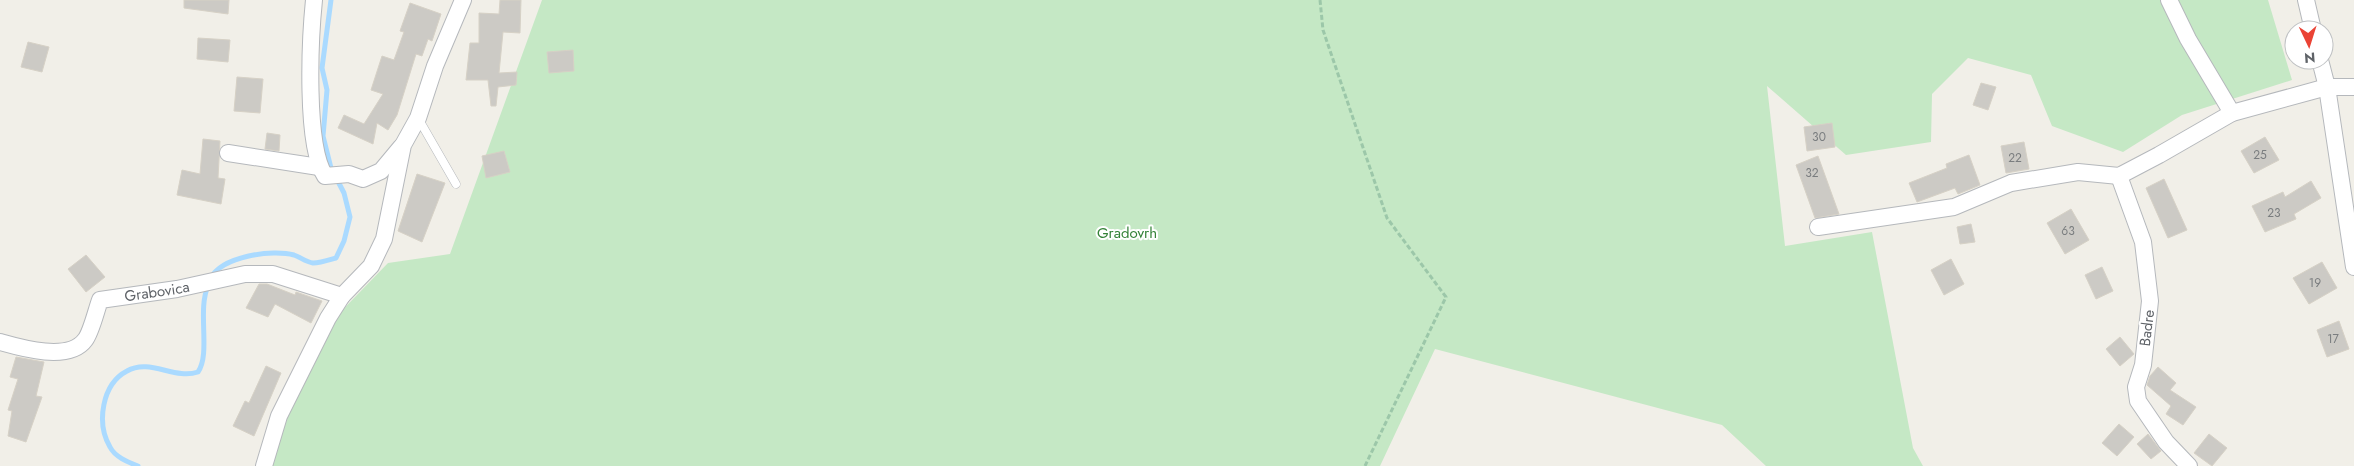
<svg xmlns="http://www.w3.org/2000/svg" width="2354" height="466" font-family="Jost,sans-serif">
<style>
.green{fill:#c5e8c5}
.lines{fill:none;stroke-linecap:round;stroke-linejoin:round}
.stream{stroke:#aadaff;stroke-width:5}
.building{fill:#cccac5;stroke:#d6d1c6}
.service-casing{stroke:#b5b8bc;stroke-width:9}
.minor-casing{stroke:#b5b8bc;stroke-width:18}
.path{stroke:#9cc7a9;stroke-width:3;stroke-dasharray:5 2.5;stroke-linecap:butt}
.service{stroke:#fff;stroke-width:8}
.minor{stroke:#fff;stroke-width:16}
.labels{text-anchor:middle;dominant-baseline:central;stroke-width:4;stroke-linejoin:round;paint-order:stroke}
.number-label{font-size:12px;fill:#7a7d7f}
.park-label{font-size:15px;fill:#348238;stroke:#fff}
.street-label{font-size:15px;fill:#5f6368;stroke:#fff}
</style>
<rect width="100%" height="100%" fill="#f1efe8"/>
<path class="green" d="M542,0H2268L2292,80L2182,115L2123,152L2052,126L2031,75L1968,58L1932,94L1931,142L1846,155L1767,86L1785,246L1872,232L1913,448L1923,466H1766L1722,425L1435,349L1380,466H269L267,460L326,327L388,263L450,254Z"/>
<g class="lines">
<path class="stream" d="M211,278C222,256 273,249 294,255C300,257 306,262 313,263C320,263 329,260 336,258L344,241L350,217L344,193L331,168L323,136L327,90L322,68L331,0
M138,466C128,462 115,457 110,447C96,423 102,384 127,371C150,358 174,380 198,372C211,354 197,310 208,286"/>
</g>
<path class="building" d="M184,0H229L228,14L184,8Z
M500,0H521L520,33L503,32L499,73L517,72L516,85L498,87L496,106H491L488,80H466L470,43H479V13L499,14Z
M410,3L441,14L432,41L428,39L422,56L416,54L397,115L388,130L377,123L373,144L338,128L344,115L364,124L383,94L371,90L382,56L394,60L404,32L400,31Z
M198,38L230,40L228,62L197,59Z
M28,42L49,47L42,72L21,67Z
M573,50L574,71L549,73L547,52Z
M237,77L263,79L260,113L234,111Z
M1981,83L1996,87L1988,110L1973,105Z
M1832,123L1835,147L1807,151L1804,127Z
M267,133L280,135L279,151L265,149Z
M2265,137L2279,160L2254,173L2241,151Z
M203,139L220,141L218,178L225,179L221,204L177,195L182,170L200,174Z
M2024,142L2029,169L2006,173L2001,146Z
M504,151L510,172L486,178L482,156Z
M1969,155L1980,185L1958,194L1955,188L1917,202L1909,183L1947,168L1946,164Z
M1818,156L1839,214L1815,218L1796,165Z
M417,174L445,183L422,242L398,231Z
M2164,179L2187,230L2168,238L2146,188Z
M2311,181L2321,198L2294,214L2296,219L2265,232L2252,206L2283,192L2285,197Z
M2071,209L2089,240L2065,254L2047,223Z
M1971,224L1975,242L1960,244L1957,227Z
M86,255L105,277L86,292L68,269Z
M1951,259L1964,284L1944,295L1931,270Z
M2322,262L2337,288L2309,304L2293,278Z
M2102,267L2113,291L2096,299L2085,275Z
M259,284H267L295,295L296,292L322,301L311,323L275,304L268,317L246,308Z
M2339,321L2349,349L2327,357L2317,330Z
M2120,337L2134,354L2120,366L2106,349Z
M16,357L44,362L36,396L42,397L26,442L8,436L12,411L8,410L18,379L10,377Z
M266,366L281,373L254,436L233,426L245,401L249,403Z
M2158,367L2176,383L2170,390L2196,407L2183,425L2166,414L2171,406L2147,385L2150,376Z
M2119,424L2134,437L2117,456L2102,443Z
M2148,434L2161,451L2151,459L2137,444Z
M2209,434L2227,448L2212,466L2194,453Z"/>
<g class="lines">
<defs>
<path id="service" d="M418,118L456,184"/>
<g id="minor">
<path d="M314,0C310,39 305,145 325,176L349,174L363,179L381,171L401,147"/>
<path d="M2169,0L2188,39L2232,113"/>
<path d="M2306,0L2313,30"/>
<path d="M2320,60L2327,87L2354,267"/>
<path d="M228,153L319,167"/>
<path d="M2119,176L2143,242L2150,301L2143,365L2136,387L2138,401L2166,442L2189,466"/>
<path d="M1818,227L1954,207L2011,183L2078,172L2119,176L2159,155L2232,113L2327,87H2354"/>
<path id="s1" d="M0,342C21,348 69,362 85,340C91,333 96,311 100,300L177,289L245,274H273L342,296"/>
<path d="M264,466L279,416L328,318L342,296L371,266L384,239L403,145L418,118L435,66L463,0"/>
</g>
</defs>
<use href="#service" class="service-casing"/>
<use href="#minor" class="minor-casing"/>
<path class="path" d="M1320,0L1323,30L1387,218L1446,297L1365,466"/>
<use href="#service" class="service"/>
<use href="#minor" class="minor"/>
</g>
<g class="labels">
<g class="number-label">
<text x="1819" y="137">30</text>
<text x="2260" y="155">25</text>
<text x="2015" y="158">22</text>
<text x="1812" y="173">32</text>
<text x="2274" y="213">23</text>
<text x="2068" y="231">63</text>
<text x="2315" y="283">19</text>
<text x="2333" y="339">17</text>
</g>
<g class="park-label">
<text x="1127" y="233">Gradovrh</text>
</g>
<g class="street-label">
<text stroke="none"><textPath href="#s1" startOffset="190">Grabovica</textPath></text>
<text transform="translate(2147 328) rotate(-83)">Badre</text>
</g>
</g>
<g transform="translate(2309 45) rotate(176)"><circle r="24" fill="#ffffff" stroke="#bfc1c3"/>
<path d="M0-4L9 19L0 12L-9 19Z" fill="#ea4335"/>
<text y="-8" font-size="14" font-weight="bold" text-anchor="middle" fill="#5f6368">N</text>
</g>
</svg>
